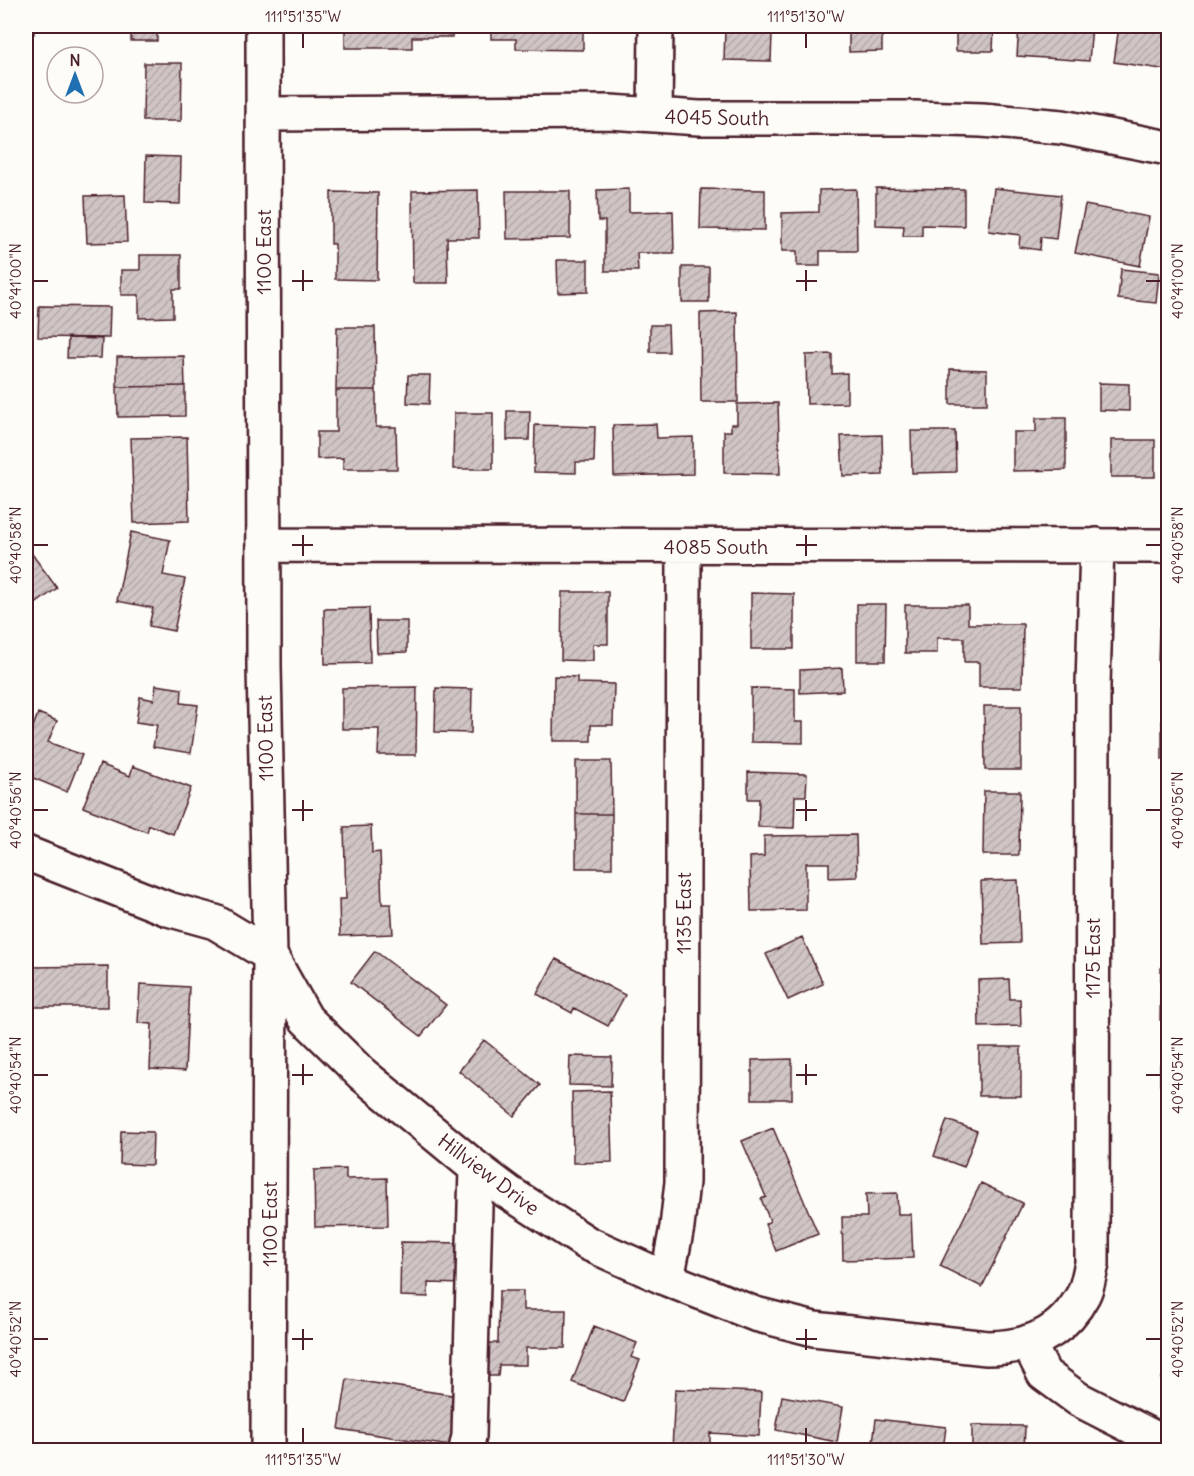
<svg xmlns="http://www.w3.org/2000/svg" width="1194" height="1476" font-family="Delius,sans-serif">
<style>
.building{fill:url(#building-hatch);stroke:#4a1f2b;stroke-width:1.5}
.lines{fill:none;stroke-linecap:round;stroke-linejoin:round}
.minor-casing{stroke:#4a1f2b;stroke-width:38}
.minor{stroke:#fdfcf7;stroke-width:33}
.ticks{fill:none;stroke:#4a1f2b;stroke-width:2}
.labels{text-anchor:middle;dominant-baseline:central;stroke-width:4.5;stroke-linejoin:round;paint-order:stroke}
.street-label{font-size:20px;fill:#4a1f2b;stroke:#fdfcf7}
.neatline{fill:none;stroke:#4a1f2b;stroke-width:2}
.ticks-label{font-size:15px;text-anchor:middle;fill:#4a1f2b}
</style>
<defs>
<pattern id="building-hatch" width="6" height="6" patternUnits="userSpaceOnUse" patternTransform="scale(1.5)"><rect width="6" height="6" fill="#d0c5c4"/><path d="M-1 1l2-2M0 6l6-6M5 7l2-2" fill="none" stroke="#b4a9a9"/></pattern>
</defs>
<rect width="100%" height="100%" fill="#fdfcf7"/>
<filter id="ink" filterUnits="userSpaceOnUse"><feTurbulence type="fractalNoise" baseFrequency=".0167" numOctaves="2"/><feDisplacementMap in="SourceGraphic" scale="12" xChannelSelector="R" yChannelSelector="G"/><feConvolveMatrix kernelMatrix="1 2 1 2 8 2 1 2 1" color-interpolation-filters="sRGB"/></filter>
<g filter="url(#ink)">
<path class="building" d="M26,26H34V34H26Z
M131,26H157V41H131Z
M345,26H452V37H412V48H345Z
M491,26H583V50L516,49V39H491Z
M735,26H777V34H772L771,61L724,60L725,29L735,30Z
M800,26H882V51L849,52V27L800,28Z
M956,26H994L993,51H956Z
M1019,26H1092L1089,61L1017,56Z
M1119,26H1159L1168,28V70L1114,62Z
M144,63H182L181,121H143Z
M146,156L181,157L180,204L145,203Z
M876,188L964,189V226L922,225V236H903L904,226L876,225Z
M994,188L1061,195L1056,239L1041,237L1040,250L1019,247L1020,235L989,231Z
M629,189V212L673,211L674,253H637L638,271H605V221H598L597,190Z
M701,189L765,190V230L700,229Z
M856,189L857,251H820V266H797V251H782V213L819,212V190Z
M478,190L479,238H447L448,283H413L412,191Z
M506,191H570V238L507,239Z
M331,192L378,193L377,280L335,279V244H331Z
M125,195L127,242L87,243L85,196Z
M1085,205L1149,217L1140,266L1075,253Z
M140,255H181V289H173V317L139,318V295H121V270H140Z
M557,260H588V292L558,293Z
M682,267H709V302H682Z
M1121,269L1159,273L1156,303L1118,299Z
M39,306L110,307L109,338L38,337Z
M737,312L738,402H701L700,313Z
M650,325H668L669,352H650Z
M337,327H375L376,390H336Z
M68,338L102,339L101,358H67Z
M832,354V374L847,373V403L807,404L806,355Z
M184,356L185,386L117,387V357Z
M950,369L987,370V404H950Z
M408,375H430L429,404L407,403Z
M1099,383L1129,384V411L1099,410Z
M185,386V416L118,417L117,387Z
M336,390H376V427H396L397,469H343V458L317,459V432H336Z
M778,403L780,474L724,473V431H731V424H737V404Z
M507,411H530L529,440H507Z
M454,413H493V469H453Z
M1036,418H1066V470L1013,471V432H1036Z
M656,424L657,438L693,437V474L614,476L613,425Z
M535,425L595,427L594,462H576V473L534,472Z
M911,431H955L956,472L912,473Z
M882,435L883,475L843,476L841,436Z
M187,437L189,521L134,523L131,438Z
M1111,440H1155V477H1111Z
M131,532L170,540L163,575L185,579L174,631L149,626L153,608L117,601Z
M32,554L57,588L34,605L26,594V559Z
M562,592H608V644H593V661L561,660Z
M751,593L794,594V649H751Z
M857,604H886L885,661H857Z
M905,605H968V624H1023L1022,687H979V662H964V638H937V653H905Z
M369,608L370,663L325,664L324,609Z
M376,621H407V652L377,653Z
M1159,627H1168V663H1158Z
M842,668L843,691L800,693V670Z
M554,676L577,677V683L614,684L613,725H591V741H553Z
M156,685L182,689L181,703L198,705L191,753L153,747L157,725L136,722L140,697L154,700Z
M417,687L416,755H378L379,729H342V688Z
M436,688L472,689L471,733L435,732Z
M751,688L795,689V722H803V743L751,742Z
M1162,694H1168V759H1162Z
M984,706H1021V770H985Z
M38,713L57,721L48,742L82,755L67,792L26,775V728L32,730Z
M576,761H611L612,814H576Z
M100,764L130,776L133,766L191,788L173,834L149,825L147,832L83,807Z
M748,772L807,774L806,796H795L794,828L758,827L759,799H748Z
M1164,787H1168V851H1164Z
M984,791H1020L1019,855H983Z
M576,814H612V868H576Z
M371,826L372,853L380,852L382,904H391L393,934L340,936L339,899H346L344,827Z
M856,835L857,877L829,878V863H806V910L751,911L750,857L764,856V836Z
M1018,880L1020,943L983,944L981,881Z
M802,937L823,984L788,1000L766,954Z
M375,951L446,1005L421,1036L351,982Z
M556,959L625,995L608,1026L574,1008L572,1013L537,994Z
M108,966V1007H29V967Z
M1161,968H1168V1020H1160Z
M1009,979L1010,999H1020L1021,1026L979,1027L978,980Z
M140,984L189,987L185,1071L150,1069L152,1024L138,1023Z
M484,1040L540,1085L514,1116L459,1071Z
M979,1047H1021V1096H979Z
M570,1056L612,1057L611,1086L569,1085Z
M792,1059V1099H752V1060Z
M1160,1064H1168V1085H1160Z
M610,1091L612,1162L573,1163L572,1092Z
M947,1120L977,1131L964,1167L934,1156Z
M773,1128L818,1234L776,1251L765,1224L770,1221L761,1199L766,1197L742,1141Z
M121,1131L153,1132L152,1165L120,1164Z
M346,1169V1179L387,1178L388,1226L315,1227L314,1170Z
M981,1183L1023,1203L982,1287L940,1266Z
M897,1193L898,1214H911L913,1258L843,1260L842,1217H867L866,1194Z
M401,1242L465,1243V1284L428,1283V1297L400,1296Z
M499,1291H523V1310H566L565,1348H526V1365H499L498,1376H482V1343H498Z
M594,1326L637,1343L631,1357L640,1360L623,1402L572,1382Z
M1168,1366V1383L1161,1379Z
M347,1379L458,1396L450,1446L339,1429Z
M675,1389L761,1392L759,1436L710,1433V1450H672Z
M782,1396L843,1407L837,1442L776,1430Z
M876,1419L946,1427L943,1450H872Z
M972,1425L1025,1426L1024,1450H972Z"/>
<g class="lines">
<defs>
<path id="minor" d="M263,26L264,666L270,955L268,1450
M263,114L610,112L699,118H915L982,120L1062,127L1168,148
M655,115L656,26
M264,545L1168,546
M26,853L168,909L215,922L270,955L306,1019L362,1074L476,1168L508,1192L587,1243L667,1279L755,1314L814,1329L987,1348C1029,1348 1062,1334 1083,1295C1088,1286 1089,1274 1092,1264L1093,685L1097,545
M667,1279L677,1227L682,1182L684,546
M1028,1342L1044,1374L1078,1399L1168,1445
M466,1450L469,1436L476,1168"/>
</defs>
<use href="#minor" class="minor-casing"/>
<use href="#minor" class="minor"/>
</g>
</g>
<path class="ticks" d="M303,33V48M806,33V48M303,270V291M806,270V291M33,281H48M292,281H313M796,281H817M1146,281H1161M303,535V556M806,535V556M33,545H48M292,545H313M796,545H817M1146,545H1161M303,800V821M806,800V821M33,810H48M292,810H313M796,810H817M1146,810H1161M303,1064V1085M806,1064V1085M33,1075H48M292,1075H313M796,1075H817M1146,1075H1161M303,1329V1350M806,1329V1350M33,1339H48M292,1339H313M796,1339H817M1146,1339H1161M303,1428V1443M806,1428V1443"/>
<g class="labels">
<g class="street-label">
<text transform="translate(717 117) rotate(1)">4045 South</text>
<text transform="translate(263 252) rotate(-90)">1100 East</text>
<text x="716" y="546">4085 South</text>
<text transform="translate(265 738) rotate(-91)">1100 East</text>
<text transform="translate(683 913) rotate(-90)">1135 East</text>
<text transform="translate(1092 958) rotate(-90)">1175 East</text>
<text transform="translate(489 1174) rotate(37)">Hillview Drive</text>
<text transform="translate(269 1224) rotate(-90)">1100 East</text>
</g>
</g>
<rect width="1194" height="1476" fill="none" stroke="#fdfcf7" stroke-width="66"/>
<g transform="translate(75 75)"><circle r="28" fill="#fdfcf7" stroke="#b5a4a5" stroke-width="1.5"/>
<path d="M0-4.5L10 22L0 15L-10 22Z" fill="#1f6fb2"/>
<text y="-9" font-size="16" font-weight="bold" text-anchor="middle" fill="#4a1f2b">N</text>
</g>
<rect x="33" y="33" width="1128" height="1410" class="neatline"/>
<g class="ticks-label">
<text x="303" y="22">111°51'35"W</text>
<text x="806" y="22">111°51'30"W</text>
<text transform="translate(16 281) rotate(-90)" y="5">40°41'00"N</text>
<text transform="translate(1178 281) rotate(-90)" y="5">40°41'00"N</text>
<text transform="translate(16 545) rotate(-90)" y="5">40°40'58"N</text>
<text transform="translate(1178 545) rotate(-90)" y="5">40°40'58"N</text>
<text transform="translate(16 810) rotate(-90)" y="5">40°40'56"N</text>
<text transform="translate(1178 810) rotate(-90)" y="5">40°40'56"N</text>
<text transform="translate(16 1075) rotate(-90)" y="5">40°40'54"N</text>
<text transform="translate(1178 1075) rotate(-90)" y="5">40°40'54"N</text>
<text transform="translate(16 1339) rotate(-90)" y="5">40°40'52"N</text>
<text transform="translate(1178 1339) rotate(-90)" y="5">40°40'52"N</text>
<text x="303" y="1465">111°51'35"W</text>
<text x="806" y="1465">111°51'30"W</text>
</g>
</svg>
